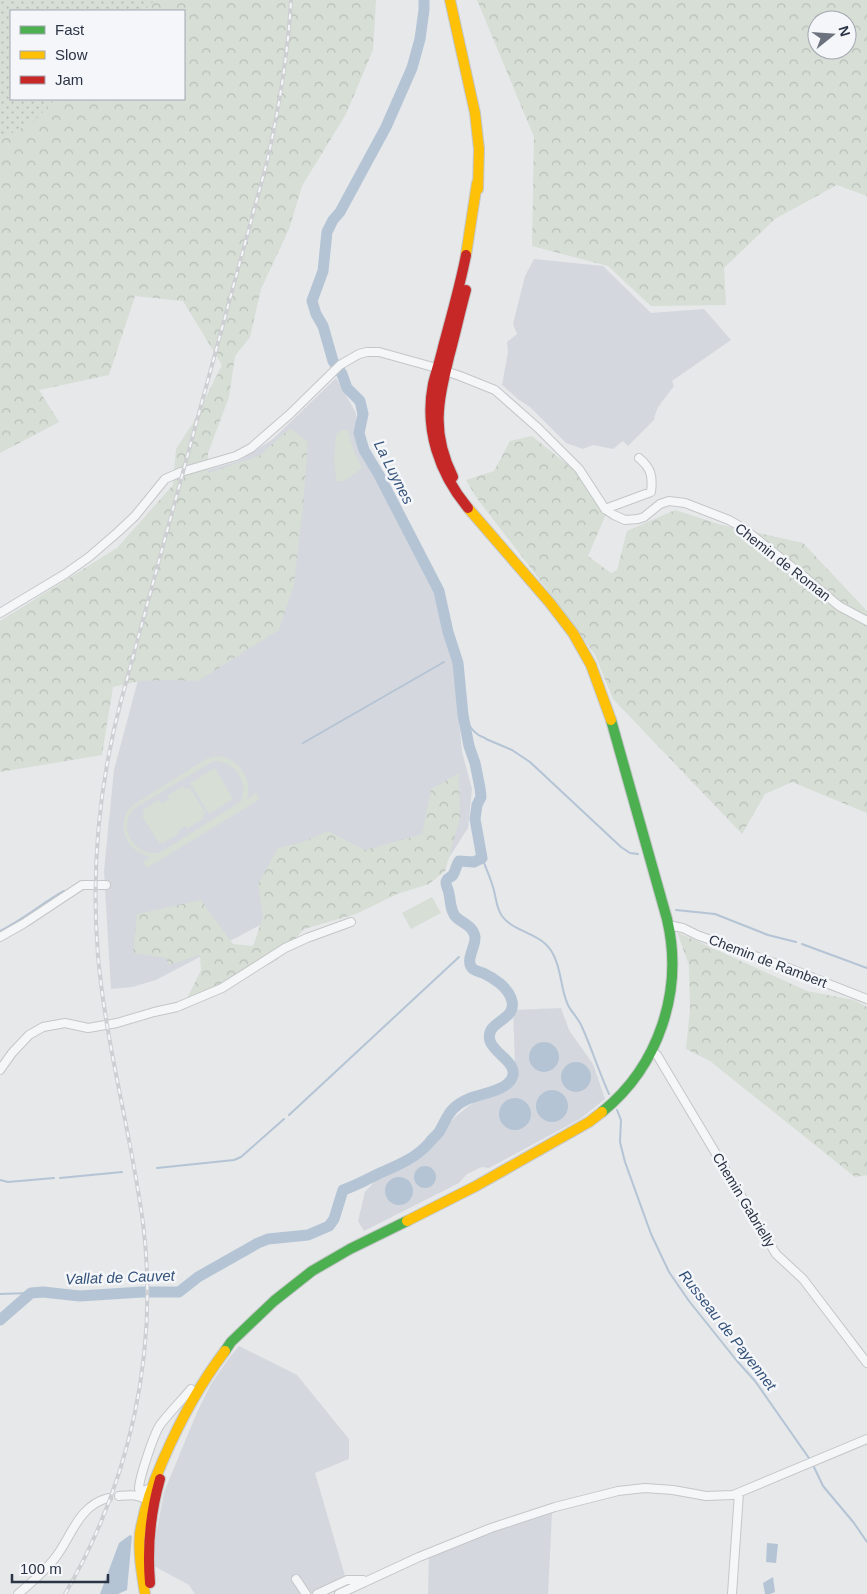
<svg xmlns="http://www.w3.org/2000/svg" width="867" height="1594" font-family="Arial,sans-serif">
<style>
.built{fill:#d4d7dd}
.grass{fill:url(#grass-dots)}
.forest{fill:url(#forest-crowns);fill-rule:evenodd}
.garden{fill:#d6ded6;fill-rule:evenodd}
.water{fill:#b4c4d5}
.lines{fill:none;stroke-linecap:round;stroke-linejoin:round}
.stream{stroke:#b4c4d5;stroke-width:2}
.river{stroke:#b4c4d5;stroke-width:11}
.street-casing{stroke:#c4c6c8;stroke-width:10}
.fast-casing{stroke:#c4c6c8;stroke-width:12}
.slow-casing{stroke:#c4c6c8;stroke-width:12}
.jam-casing{stroke:#c4c6c8;stroke-width:12}
.street{stroke:#f5f6f7;stroke-width:8}
.fast{stroke:#4caf50;stroke-width:10}
.slow{stroke:#ffc107;stroke-width:10}
.jam{stroke:#c62828;stroke-width:10}
.rail-casing{stroke:#cecfd2;stroke-width:4}
.rail{stroke:#f4f6f9;stroke-width:2;stroke-dasharray:5.5;stroke-linecap:butt}
.labels{text-anchor:middle;dominant-baseline:central;stroke-width:5;stroke-linejoin:round;paint-order:stroke}
.street-label{font-size:14px;fill:#2b3445;stroke:#f4f6f9}
.water-label{font-size:15px;font-style:italic;fill:#34527a;stroke:#f4f6f9}
</style>
<defs>
<pattern id="grass-dots" width="8" height="8" patternUnits="userSpaceOnUse" patternTransform="scale(1.25)"><rect width="8" height="8" fill="#d6ded6"/><path d="M2 2h.1M6 6h.1" fill="none" stroke="#b8bfb9" stroke-width="1.8" stroke-linecap="round"/></pattern>
<pattern id="forest-crowns" width="20" height="18" patternUnits="userSpaceOnUse" patternTransform="scale(1.25)"><rect width="20" height="18" fill="#d6ded6"/><path d="M2 6a3 3 0 1 1 6 0M12 15a3 3 0 1 1 6 0" fill="none" stroke="#b8bfb9"/></pattern>
</defs>
<rect width="100%" height="100%" fill="#e6e8ea"/>
<path class="built" d="M534,259L603,266L651,313L704,309L731,340L672,381L674,386L658,407L654,418L655,419L628,446L623,441L613,449L593,445L583,449L566,443L530,407L519,400L502,385L508,352L507,342L517,334L513,324L525,276Z
M336,378L356,413L357,444L436,595L446,644L454,668L462,752L472,789L468,828L443,867L334,886L156,980L132,987L111,989L104,871L114,770L193,474L239,461L273,439Z
M561,1008L569,1030L593,1064L605,1099L580,1119L489,1168L482,1167L467,1174L459,1183L364,1231L358,1221L365,1192L376,1180L423,1153L439,1137L455,1117L474,1102L510,1082L513,1077L515,1063L513,1010Z
M239,1346L297,1375L349,1439V1459L315,1473L348,1586L328,1594H195L189,1585L154,1566L156,1535L164,1492L198,1410L211,1384L229,1358Z
M552,1513L548,1594H428L429,1558L465,1541Z"/>
<path class="grass" d="M0,0H155L144,11H11V99H56L35,121L0,140Z"/>
<path class="forest" d="M155,0H376L373,50L346,114L302,186L289,229L261,289L250,337L235,356L229,397L208,453V473L259,456L290,428L308,442L303,508L294,585L279,630L198,681L169,680L140,681L113,687L102,755L0,772V621L117,548L173,485L176,449L193,423L222,365L183,301L135,296L109,375L39,390L59,422L0,453V140L34,121L56,99H184V11H144Z
M477,0H867V196L837,185L775,219L724,268L726,305L651,306L608,266L532,246L534,137ZM817,20H847V50H817Z
M532,436L579,474L606,514L588,556L611,573L617,570L627,531L675,510L718,524L803,543L867,611V813L792,782L765,794L742,834L613,699L595,655L546,588L476,497L466,480L494,471L510,441Z
M459,773L460,818L445,871L429,884L397,894L356,914L304,929L277,960L181,1011L201,970L200,955L169,965L166,958L133,953L137,914L201,900L233,944L253,946L263,917L258,884L278,848L303,842L328,831L365,850L422,834L431,789Z
M677,932L807,991L854,1000L867,1007V1175L855,1177L710,1061L686,1049L690,1009L689,965Z"/>
<path class="garden" d="M344,429L348,431L354,452L362,468L345,481H336L334,459L336,434Z
M218,756C239,758 253,779 247,799L256,793L260,799L147,868L143,862L151,857C126,852 113,823 133,805L206,759ZM216,761C237,763 249,783 240,802L161,852C136,859 115,827 135,808L210,763Z
M215,768L233,799L209,814L190,783Z
M183,786L186,789L189,787L206,813L202,816L204,818L187,829L185,826L178,831L179,833L162,844L161,842L159,843L142,816L145,815L142,810L159,800L162,804L169,799L167,796Z
M432,897L441,913L411,929L402,913Z"/>
<path class="water" d="M529 1057a15 15 0 1 1 30 0a15 15 0 1 1-30 0Z
M561 1077a15 15 0 1 1 30 0a15 15 0 1 1-30 0Z
M536 1106a16 16 0 1 1 32 0a16 16 0 1 1-32 0Z
M499 1114a16 16 0 1 1 32 0a16 16 0 1 1-32 0Z
M414 1177a11 11 0 1 1 22 0a11 11 0 1 1-22 0Z
M385 1191a14 14 0 1 1 28 0a14 14 0 1 1-28 0Z
M130,1535L132,1536L127,1590L118,1594H100L119,1543Z
M767,1543L778,1544L776,1563L766,1562Z
M773,1577L775,1592L770,1594H765L763,1583Z"/>
<g class="lines">
<path class="stream" d="M463,715C469,725 473,734 485,738
M486,739L512,750L530,762L621,847L630,853L638,854
M303,743L444,662
M482,858C486,868 490,877 493,887C496,896 496,908 502,916C514,933 542,932 553,954C562,970 560,988 568,1005C572,1013 579,1019 582,1027C592,1049 599,1072 609,1094
M676,910L715,914L768,935L796,942
M0,931C23,920 42,903 64,891
M802,944L867,968
M469,948L475,942
M617,1110L621,1120L620,1142L625,1162L651,1234L669,1272L689,1301L737,1361L755,1381L811,1461
M289,1115L459,957
M157,1168L234,1160L241,1157L284,1119
M60,1178L122,1172
M0,1180L8,1182L54,1178
M0,1294L31,1293
M813,1465L823,1486L854,1523L867,1542"/>
<path class="river" d="M0,1320L31,1293L43,1292L80,1296L142,1292H179L198,1277L258,1243L268,1239L308,1235L329,1226L334,1219L343,1190C355,1186 366,1180 378,1174C396,1166 415,1159 429,1143C432,1139 436,1136 439,1132C444,1124 447,1115 453,1109C457,1105 463,1101 468,1099C480,1094 506,1091 512,1078C519,1063 494,1054 490,1041C484,1020 520,1021 511,998C507,987 494,978 483,973C480,972 476,971 473,969C464,961 476,947 475,937C473,926 464,924 457,918C450,912 451,902 449,894C449,890 446,887 446,883C446,878 450,878 453,875C456,870 456,865 459,861L474,862L482,858L475,819L477,805L481,797L480,788L475,763L469,746L463,715L458,663L448,632L439,591L379,475L364,450L359,433L363,414L360,401L347,388L342,374L333,361L323,326L316,314L312,301L323,271L327,232L333,220L340,212L386,127L412,68L420,39L424,10V0"/>
<defs>
<path id="street" d="M605,509L651,492C653,476 651,468 639,458
M0,613L65,574L89,557L118,532L135,516L165,479L181,472L236,456L251,448L290,414L340,365L359,354L367,352H379L433,367L460,376L495,390L538,428L579,469L605,509L614,515L625,520L638,519L644,517L660,504L669,501L685,503L729,520L743,528L807,579L839,606L867,621
M668,925L683,928L697,935L788,968L867,999
M0,937L23,924L82,885H106
M652,1051L657,1055L776,1254L803,1279L867,1363
M0,1070L12,1053L29,1035L43,1027L65,1023L88,1028L117,1023L154,1012L177,1007L222,988L285,948L307,938L351,922
M151,1488L143,1491L139,1489C139,1478 154,1434 160,1425C170,1412 181,1401 191,1389
M119,1496C131,1495 137,1494 147,1500
M296,1579L306,1594
M18,1594C31,1583 44,1572 55,1558C72,1536 78,1506 108,1498
M317,1594L347,1580H363
M339,1594L419,1557L491,1528L555,1507L618,1491L645,1488L673,1490L706,1496L733,1495L867,1439
M732,1594L739,1493"/>
<path id="fast" d="M602,1112C659,1066 684,990 667,919L611,720
M225,1351L231,1342L274,1301L312,1271L350,1249L407,1221"/>
<path id="slow" d="M450,0L475,113L479,149L478,189
M466,255L477,183
M468,508L550,603L573,633L591,665L611,720
M407,1221L476,1186L589,1122L602,1112
M145,1594C142,1575 138,1553 140,1533C144,1508 153,1483 163,1460C180,1421 199,1385 225,1351"/>
<path id="jam" d="M466,255C460,286 451,317 443,347C440,360 436,372 433,384C424,429 439,473 468,508
M453,477C431,432 438,403 449,357C455,335 460,312 466,290
M150,1583C147,1547 150,1514 160,1479"/>
</defs>
<use href="#street" class="street-casing"/>
<use href="#fast" class="fast-casing"/>
<use href="#slow" class="slow-casing"/>
<use href="#jam" class="jam-casing"/>
<use href="#street" class="street"/>
<use href="#fast" class="fast"/>
<use href="#slow" class="slow"/>
<use href="#jam" class="jam"/>
<defs>
<path id="rail" d="M65,1594C130,1483 159,1351 143,1223C131,1133 106,1046 98,956C91,870 99,784 121,701L267,162C279,108 288,55 291,0"/>
</defs>
<use href="#rail" class="rail-casing"/>
<use href="#rail" class="rail"/>
</g>
<g class="labels">
<g class="street-label">
<text transform="translate(783 562) rotate(38)">Chemin de Roman</text>
<text transform="translate(768 961) rotate(21)">Chemin de Rambert</text>
<text transform="translate(744 1200) rotate(59)">Chemin Gabrielly</text>
</g>
<g class="water-label">
<text transform="translate(394 472) rotate(63)">La Luynes</text>
<text transform="translate(120 1277) rotate(-2)">Vallat de Cauvet</text>
<text transform="translate(728 1330) rotate(52)">Russeau de Payennet</text>
</g>
</g>
<rect x="10" y="10" width="175" height="90" fill="#f4f6f9" stroke="#a4a8b1"/>
<rect x="20" y="26" width="25" height="8" fill="#4caf50" stroke="#a4a8b1"/>
<text x="55" y="35" font-size="15" fill="#2b3445">Fast</text>
<rect x="20" y="51" width="25" height="8" fill="#ffc107" stroke="#a4a8b1"/>
<text x="55" y="60" font-size="15" fill="#2b3445">Slow</text>
<rect x="20" y="76" width="25" height="8" fill="#c62828" stroke="#a4a8b1"/>
<text x="55" y="85" font-size="15" fill="#2b3445">Jam</text>
<g transform="translate(832 35) rotate(73)"><circle r="24" fill="#f4f6f9" stroke="#a4a8b1"/>
<path d="M0-4L9 19L0 12L-9 19Z" fill="#6c737f"/>
<text y="-8" font-size="14" font-weight="bold" text-anchor="middle" fill="#2b3445">N</text>
</g>
<path d="M12 1574v8h96v-8" fill="none" stroke="#2b3445" stroke-width="2.5"/>
<text x="20" y="1574" font-size="15" fill="#2b3445" stroke="#f4f6f9" stroke-width="4" paint-order="stroke">100 m</text>
</svg>
